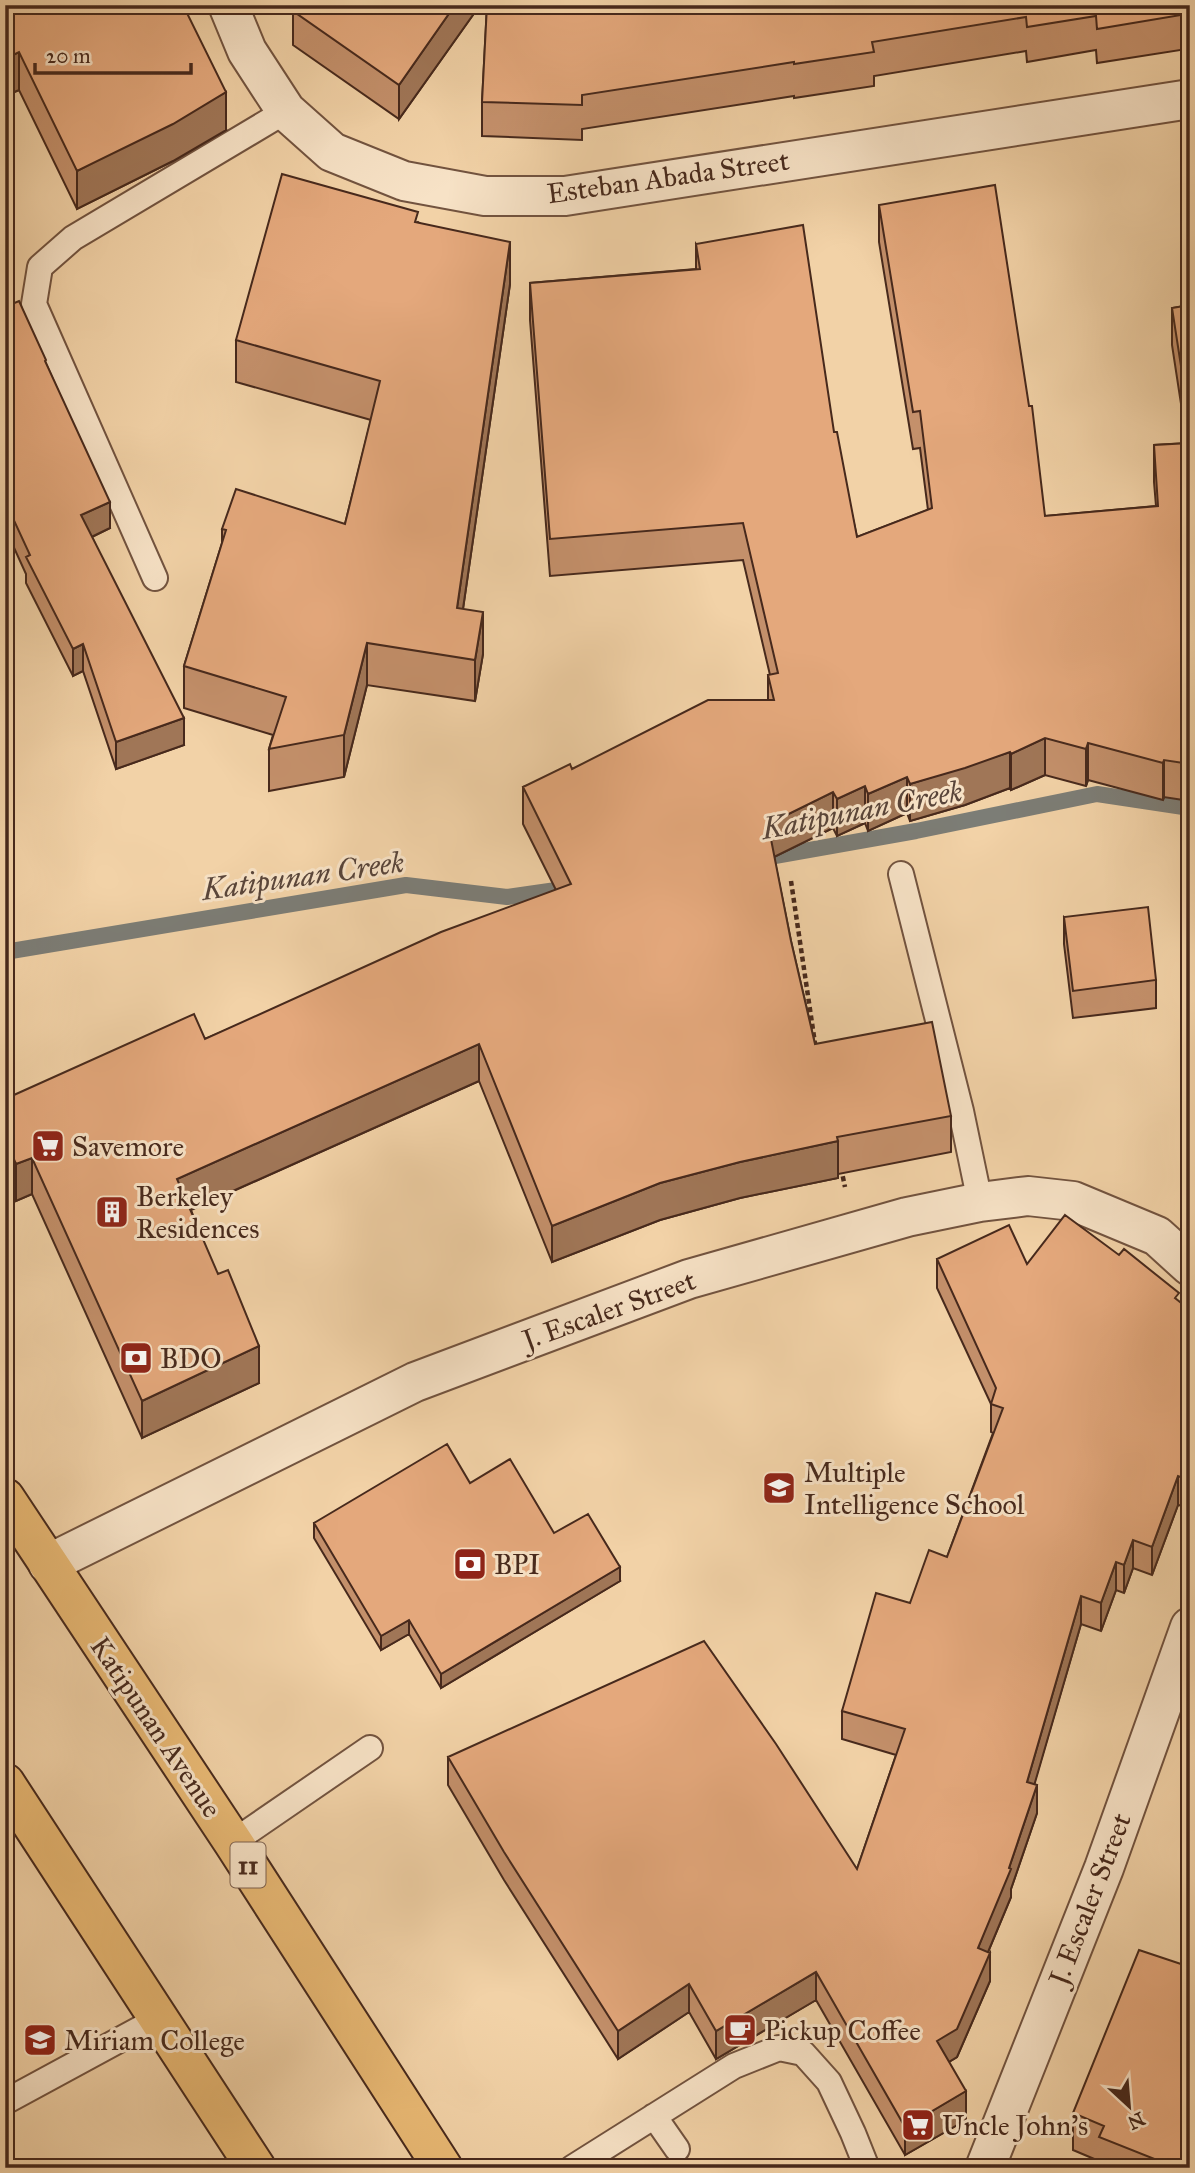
<svg xmlns="http://www.w3.org/2000/svg" width="1195" height="2173" font-family="'IM FELL Great Primer',serif">
<style>
.lines{fill:none;stroke-linecap:round;stroke-linejoin:round}
.stream{stroke:#7c7d76;stroke-width:16}
.service-casing{stroke:#72533f;stroke-width:28}
.minor-casing{stroke:#72533f;stroke-width:42}
.primary-casing{stroke:#47291c;stroke-width:42}
.path{stroke:#47291c;stroke-width:4.5;stroke-dasharray:5 3.5;stroke-linecap:butt}
.service{stroke:#f7e2c6;stroke-width:24}
.minor{stroke:#f7e2c6;stroke-width:38}
.primary{stroke:#e9b974;stroke-width:38}
.wall{fill:#c4906b;stroke:#47291c;stroke-width:2}
.shaded-wall{fill:#a07657;stroke:#47291c;stroke-width:2}
.building{fill:#e4a87c;stroke:#47291c;stroke-width:2}
.labels{text-anchor:middle;dominant-baseline:central;stroke-width:6;stroke-linejoin:round;paint-order:stroke}
.shield{fill:#f7e2c6;stroke:#7c604f;stroke-width:2}
.shield-label{font-size:26px;font-weight:bold;fill:#47291c}
.street-label{font-size:28px;fill:#47291c;stroke:#f7e2c6}
.poi-label{font-size:28px;fill:#47291c;stroke:#f7e2c6;text-anchor:start}
.water-label{font-size:30px;font-style:italic;fill:#59453a;stroke:#f7e2c6}
</style>
<rect width="100%" height="100%" fill="#f2d2a7"/>
<filter id="stains"><feTurbulence type="fractalNoise" baseFrequency=".00286" numOctaves="4"/><feColorMatrix values="0 0 0 0 .2 0 0 0 0 .09 0 0 0 0 .02 0 0 0 .5 -.17"/></filter>
<radialGradient id="worn" r=".72"><stop offset=".6" stop-color="#630" stop-opacity="0"/><stop offset="1" stop-color="#630" stop-opacity=".3"/></radialGradient>
<g class="lines">
<path class="stream" d="M758,859L916,831L1097,794L1190,808
M5,952L406,885L507,897L577,887"/>
<defs>
<path id="service" d="M155,578L34,304L40,267L73,238L286,111
M901,874L961,1111L980,1202
M233,1842L370,1748
M5,2102L158,2019
M654,2116L677,2149
M572,2168L734,2066L779,2048L803,2053L829,2082L853,2133L867,2168"/>
<path id="minor" d="M228,5L247,51L286,111L332,152L404,181L485,196H565L1190,99
M48,1564L415,1382L689,1279L907,1217L980,1202L1028,1196L1073,1201L1157,1236L1190,1266
M985,2168L1104,1868L1190,1627"/>
<path id="primary" d="M5,1498L233,1842L443,2168
M5,1783L256,2168"/>
</defs>
<use href="#service" class="service-casing"/>
<use href="#minor" class="minor-casing"/>
<use href="#primary" class="primary-casing"/>
<path class="path" d="M791,881L816,1050
M841,1168L845,1187"/>
<use href="#service" class="service"/>
<use href="#minor" class="minor"/>
<use href="#primary" class="primary"/>
</g>
<path class="wall" d="M5,5L226,130L173,161L77,209L19,90L5,96Z
M304,5H480L399,119L293,45V11Z
M487,5H1190V42L1187,43V49L1097,63L1096,50L1027,62L1026,51L874,76V86L794,98V96L582,129V140L482,136V102Z
M879,205L1045,516L1156,506L1154,482V445L1187,443L1172,345V308L1190,305V801L1164,797L1163,800L1088,780L1086,786L1045,775L1011,790L1010,788L965,805L910,821L907,813L868,831L865,823L837,836L833,828L774,857L791,941L815,1044L951,1116V1152L838,1174V1178L740,1198L660,1220L552,1262L479,1081L191,1210L259,1383L142,1438L32,1194L16,1201L5,1176V1099L205,1039L556,890L523,824V787L768,700V675H770L743,560L550,576L530,320V283L696,269V244L834,432L857,537L928,510L920,448L913,449L879,242Z
M418,222L510,284L463,609L483,654L475,701L367,685L344,777L269,791V749L273,735L184,708V666L222,543V529L345,524L371,420L236,382V340Z
M5,307L46,365L110,528L92,537L184,745L116,769L83,671L73,676L26,583V574L5,528Z
M1064,917L1156,980V1008L1073,1018L1064,944Z
M937,1259L1027,1264L1179,1302L1190,1310V1486L1183,1506L1178,1505L1152,1575L1133,1568L1124,1593L1116,1590L1101,1631L1081,1624L1034,1784L1037,1813L1011,1889V1897L988,1952L990,1981L957,2057L949,2062L966,2120L905,2155L816,2000L716,2059L689,2012L618,2059L504,1880L448,1785V1757L857,1869L896,1755L842,1739V1711L910,1603L947,1557L993,1433L991,1432V1404L937,1288Z
M470,1483L554,1533L620,1581L441,1688L409,1634L381,1650L314,1538V1523Z
M1190,1967V2168H1099V2161L1073,2150V2113Z"/>
<path class="shaded-wall" d="M455,5H480L399,119V85Z
M19,52V90L5,96V59Z
M226,92V130L173,161L77,209V171Z
M510,242V284L457,650V608Z
M110,502V528L81,542V515Z
M483,612V654L475,701V660Z
M367,643V685L344,777V735Z
M83,644V671L73,676V649Z
M184,718V745L116,769V742Z
M1045,738V775L1011,790V754Z
M1088,743V780L1086,786V749Z
M1010,752V788L965,805L910,821V784Z
M1164,760V797L1163,800V763Z
M907,777V813L868,831V794Z
M865,786V823L837,836V799Z
M833,792V828L768,860V824Z
M479,1044V1081L177,1216V1179Z
M838,1141V1178L740,1198L660,1220L552,1262V1226L660,1183L740,1162Z
M32,1158V1194L16,1201V1164Z
M259,1346V1383L142,1438V1401Z
M1190,1458V1486L1183,1506V1478Z
M1178,1476V1505L1152,1575V1547Z
M1133,1540V1568L1124,1593V1565Z
M1116,1562V1590L1101,1631V1603Z
M620,1567V1581L441,1688V1674Z
M1081,1596V1624L1027,1810V1782Z
M409,1620V1634L381,1650V1636Z
M1037,1785V1813L1011,1889V1897L978,1976V1948L1009,1868Z
M990,1953V1981L957,2057L937,2069V2041Z
M816,1972V2000L716,2059V2031Z
M689,1984V2012L618,2059V2031Z
M966,2091V2120L905,2155V2127Z"/>
<path class="building" d="M5,5H183L226,92L173,124L77,171L19,52L5,59Z
M304,5H455L399,85L293,11Z
M487,5H1190V8L1186,9L1187,14L1097,29L1096,16L1027,27L1026,17L872,42L874,52L794,64V62L582,95V105L482,102Z
M282,174L418,212L415,222L510,242L457,608L483,612L475,660L367,643L344,735L269,749L286,697L184,666L226,530L222,529L236,489L345,524L380,381L236,340Z
M995,185L1029,406H1032L1045,516L1158,506L1154,445L1190,443V764L1164,760L1163,763L1088,743L1086,749L1045,738L1011,754L1010,752L965,768L910,784L907,777L868,794L865,786L837,799L833,792L768,824L791,941L815,1044L932,1022L951,1116L837,1137L838,1141L740,1162L660,1183L552,1226L479,1044L177,1179L218,1274L228,1270L259,1346L142,1401L32,1158L16,1164L5,1139V1099L194,1014L205,1039L441,932L571,884L523,787L570,764L572,769L708,700H774L768,675L778,673L743,523L550,539L530,283L700,269L696,244L803,225L834,432H837L857,537L932,508L920,411L913,412L879,205Z
M19,301L46,360L45,361L110,502L81,515L184,718L116,742L83,644L73,649L26,557L30,555L5,501V307Z
M1190,305V424L1172,308Z
M1148,907L1156,980L1073,991L1064,917Z
M1065,1215L1119,1255L1124,1249L1179,1293L1175,1298L1190,1310V1403L1187,1406L1190,1407V1458L1183,1478L1178,1476L1152,1547L1133,1540L1124,1565L1116,1562L1101,1603L1081,1596L1027,1782L1037,1785L1009,1868L1011,1869L978,1948L990,1953L957,2029L937,2041L966,2091L905,2127L816,1972L716,2031L689,1984L618,2031L504,1852L448,1757L704,1641L776,1744L857,1869L905,1729L842,1711L876,1593L910,1603L929,1550L947,1557L1003,1408L991,1404L996,1388L937,1259L1009,1225L1027,1264Z
M447,1444L470,1483L510,1459L554,1533L588,1514L620,1567L441,1674L409,1620L381,1636L314,1523Z
M1139,1950L1190,1967V2168H1177L1099,2137L1104,2126L1073,2113Z"/>
<defs>
<symbol id="supermarket-square" viewBox="-11 -11 22 22"><rect x="-9" y="-9" width="18" height="18" rx="4" fill="#8f2418" stroke="#f7e2c6"/><path d="M-6-5.5h2.5l.6 2H6L4.5 2H-2.5L-4.4-4H-6ZM-1.5 3.2a1.3 1.3 0 1 0 .1 0ZM3 3.2a1.3 1.3 0 1 0 .1 0Z" fill="#fff"/></symbol>
<symbol id="building-square" viewBox="-11 -11 22 22"><rect x="-9" y="-9" width="18" height="18" rx="4" fill="#8f2418" stroke="#f7e2c6"/><path d="M-4-6H4V6H1V3H-1V6H-4ZM-2.5-4.3h1.7v1.8h-1.7ZM.8-4.3h1.7v1.8H.8ZM-2.5-1h1.7V.8h-1.7ZM.8-1h1.7V.8H.8Z" fill="#fff"/></symbol>
<symbol id="bank-square" viewBox="-11 -11 22 22"><rect x="-9" y="-9" width="18" height="18" rx="4" fill="#8f2418" stroke="#f7e2c6"/><path d="M-6-4H6V4H-6ZM0-2.3a2.3 2.3 0 1 0 0 4.6a2.3 2.3 0 1 0 0-4.6Z" fill="#fff"/></symbol>
<symbol id="school-square" viewBox="-11 -11 22 22"><rect x="-9" y="-9" width="18" height="18" rx="4" fill="#8f2418" stroke="#f7e2c6"/><path d="M0-5L7-2L0 1L-7-2ZM-4 1L0 2.5L4 1V4Q0 6-4 4Z" fill="#fff"/></symbol>
<symbol id="cafe-square" viewBox="-11 -11 22 22"><rect x="-9" y="-9" width="18" height="18" rx="4" fill="#8f2418" stroke="#f7e2c6"/><path d="M-5.5-4.5H6V0H3Q3 3.5 0 3.5H-2.5Q-5.5 3.5-5.5 0ZM3-3.2v2h1.7v-2ZM-6 4.5H4V6H-6Z" fill="#fff"/></symbol>
<symbol id="university-square" viewBox="-11 -11 22 22"><rect x="-9" y="-9" width="18" height="18" rx="4" fill="#8f2418" stroke="#f7e2c6"/><path d="M0-5L7-2L0 1L-7-2ZM-4 1L0 2.5L4 1V4Q0 6-4 4Z" fill="#fff"/></symbol>
</defs>
<g fill-rule="evenodd">
<use href="#supermarket-square" x="29" y="1127" width="38" height="38"/>
<use href="#building-square" x="93" y="1193" width="38" height="38"/>
<use href="#bank-square" x="117" y="1339" width="38" height="38"/>
<use href="#school-square" x="760" y="1469" width="38" height="38"/>
<use href="#bank-square" x="451" y="1545" width="38" height="38"/>
<use href="#cafe-square" x="721" y="2011" width="38" height="38"/>
<use href="#university-square" x="21" y="2021" width="38" height="38"/>
<use href="#supermarket-square" x="899" y="2106" width="38" height="38"/>
</g>
<g class="labels">
<rect class="shield" x="230.5" y="1842.5" width="35" height="45" rx="5"/>
<g class="shield-label">
<text x="248" y="1865">11</text>
</g>
<g class="street-label">
<text transform="translate(668 177) rotate(-8)">Esteban Abada Street</text>
<text transform="translate(609 1310) rotate(-20)">J. Escaler Street</text>
<text transform="translate(156 1727) rotate(56)">Katipunan Avenue</text>
<text transform="translate(1090 1899) rotate(-69)">J. Escaler Street</text>
</g>
<g class="poi-label">
<text x="72" y="1146">Savemore</text>
<text x="136" y="1196">Berkeley<tspan x="136" dy="32">Residences</tspan></text>
<text x="160" y="1358">BDO</text>
<text x="804" y="1472">Multiple<tspan x="804" dy="32">Intelligence School</tspan></text>
<text x="494" y="1564">BPI</text>
<text x="764" y="2030">Pickup Coffee</text>
<text x="64" y="2040">Miriam College</text>
<text x="942" y="2125">Uncle John's</text>
</g>
<g class="water-label">
<text transform="translate(862 810) rotate(-11)">Katipunan Creek</text>
<text transform="translate(303 876) rotate(-8)">Katipunan Creek</text>
</g>
</g>
<rect width="1195" height="2173" fill="none" stroke="#f2d2a7" stroke-width="28"/>
<rect x="7" y="7" width="1181" height="2159" fill="none" stroke="#47291c" stroke-width="3.5"/>
<rect x="14" y="14" width="1167" height="2145" fill="none" stroke="#47291c" stroke-width="2"/>
<g transform="translate(1129 2106) rotate(154)" stroke="#f7e2c6" stroke-width="5" paint-order="stroke">
<path d="M0-5L12 26L0 18L-12 26Z" fill="#47291c"/>
<text y="-10" font-size="19" font-weight="bold" text-anchor="middle" fill="#47291c">N</text>
</g>
<path d="M35 63v10h156v-10" fill="none" stroke="#47291c" stroke-width="3.5"/>
<text x="46" y="63" font-size="21" fill="#47291c" stroke="#f7e2c6" stroke-width="5" paint-order="stroke">20 m</text>
<rect width="100%" height="100%" filter="url(#stains)"/>
<rect width="100%" height="100%" fill="url(#worn)"/>
</svg>
